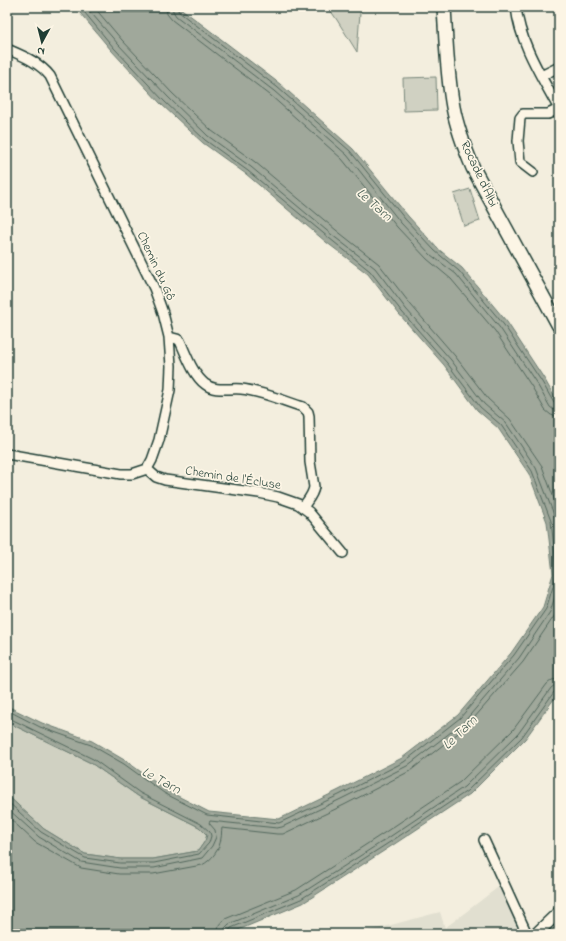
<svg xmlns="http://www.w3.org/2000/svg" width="566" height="941" font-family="'Indie Flower',sans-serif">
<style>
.built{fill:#e1dfd0}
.green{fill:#d0d1c2;stroke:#78877b}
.water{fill:#a0a89b;stroke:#6c7d72}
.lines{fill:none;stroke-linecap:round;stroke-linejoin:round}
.shore{stroke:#53685d;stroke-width:1}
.minor-casing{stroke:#1f3d34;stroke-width:12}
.major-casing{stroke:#1f3d34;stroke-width:14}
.highway-casing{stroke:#1f3d34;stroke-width:16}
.minor{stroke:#fcf5e5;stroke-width:9}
.major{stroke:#fcf5e5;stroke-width:11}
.highway{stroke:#fcf5e5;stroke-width:13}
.labels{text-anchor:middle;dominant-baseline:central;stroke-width:3.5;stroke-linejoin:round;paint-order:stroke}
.street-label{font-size:13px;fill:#1f3d34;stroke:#fcf5e5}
.water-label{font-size:14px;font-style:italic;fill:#465d53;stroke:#fcf5e5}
</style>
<rect width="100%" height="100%" fill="#f3eede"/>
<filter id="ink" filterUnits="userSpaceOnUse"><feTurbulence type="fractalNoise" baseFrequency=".025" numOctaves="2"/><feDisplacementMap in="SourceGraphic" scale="8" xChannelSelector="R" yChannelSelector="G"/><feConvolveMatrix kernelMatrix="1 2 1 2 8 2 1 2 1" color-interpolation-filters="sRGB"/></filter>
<g filter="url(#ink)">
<path class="built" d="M497,888L504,889L524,934H357L440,912L445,928Z"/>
<path class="green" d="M328,7H363L360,13L357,52L337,20Z
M436,77L437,110L404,111L403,78Z
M470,189L480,221L464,226L454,194Z
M7,722L91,763L138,796L199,827L207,834L205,841L198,851L153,859H121L85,854L44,829L7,795Z"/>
<path class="water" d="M75,7H179L280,84L353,149L408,216L437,248L462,268L507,322L545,380L559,405V692L525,739L470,794L393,845L303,903L231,933L227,934H7V795L44,829L85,854L121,859H153L198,851L205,841L207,835L199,827L138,796L91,763L7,722V706L42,723L92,741L126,761L166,790L209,812L279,819L337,791L402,758L458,715L511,653L543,607L553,574L547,522L529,474L498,428L477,410L444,365L399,314L368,274L326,242L246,174L203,143L161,104L111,50Z"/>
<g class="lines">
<path class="shore" d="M86,7L118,44L168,97L208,136L251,167L332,235L375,268L406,309L451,360L484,404L506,423L536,468L556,520L559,549
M94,7L122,40L172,93L212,131L255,162L336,230L379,264L411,305L455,356L488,399L510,419L542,466L559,512
M166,7L167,14L172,20L270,95L342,159L397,227L427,259L451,279L495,331L532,387L545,410L551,415L559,417
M172,7L173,11L176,16L274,91L347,155L401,223L431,255L456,274L500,328L537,384L550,407L554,410L559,411
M177,7L178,10L179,12L277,87L350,151L405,219L435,251L459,271L504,325L542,382L554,403L556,405L559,406
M7,710L40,727L91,745L124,764L164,793L207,815L279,823L339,795L404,762L460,718L514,655L546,609L557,574L551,521L532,471L501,425L480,407L447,363L402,312L370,271L329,238L248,171L205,140L164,101L114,48L80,7
M7,718L13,720L93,759L140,793L201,824L210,832L211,836L209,843L199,854L154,863H120L85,858L41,832L7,801
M7,808L39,837L81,862L120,868H154L202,858L212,846L216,837L215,830L209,823L210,821L277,828L282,827L341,799L407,766L464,722L519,658L550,612L559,584
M7,816L35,842L81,868L119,874H153L202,865C212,860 220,849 221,838C222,834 221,832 222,828L277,834H283L344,805L410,771L467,726L523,662L555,615L559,605
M217,934L219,926L225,919L296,890L384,833L460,782L513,730L547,684L552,680L559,679
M223,934L225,928L229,924L299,895L388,838L464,787L518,734L551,688L555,685H559
M228,934L229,931L231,928L301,899L390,842L467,791L522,737L554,692L556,690H559"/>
<defs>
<path id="minor" d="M516,7C520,44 542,77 559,109
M7,49C23,56 39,62 50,76L154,288L163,313L169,337L177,339L180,341C186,354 193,375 205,384C215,392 228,388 241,389C261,391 281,400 300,406L303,407L308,412L309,416L310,462L314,487C313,495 307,501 303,507
M541,76L559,67
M533,172L520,162L518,141L520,118L523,114H548L559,109
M7,454L121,474H132L147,469L152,460L159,440L170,390L171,366L169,337
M147,469L156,477L165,480L259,493L278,497L298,504L309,512L343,553
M484,840L527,934"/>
<path id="major" d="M536,934L559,912"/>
<path id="highway" d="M444,7C446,40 447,75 453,107C457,128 465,149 473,168L559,326"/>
</defs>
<use href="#minor" class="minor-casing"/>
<use href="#major" class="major-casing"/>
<use href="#highway" class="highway-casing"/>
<use href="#minor" class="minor"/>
<use href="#major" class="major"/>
<use href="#highway" class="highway"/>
</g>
</g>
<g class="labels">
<g class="street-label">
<text transform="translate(479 174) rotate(65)">Rocade d'Albi</text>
<text transform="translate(156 266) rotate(65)">Chemin du Gô</text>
<text transform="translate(233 478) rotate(9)">Chemin de l'Écluse</text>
</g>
<g class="water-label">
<text transform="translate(374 205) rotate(41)">Le Tarn</text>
<text transform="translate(460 733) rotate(-44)">Le Tarn</text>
<text transform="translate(161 781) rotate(28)">Le Tarn</text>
</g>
</g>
<rect width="566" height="941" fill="none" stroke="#fcf5e5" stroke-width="24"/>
<rect x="12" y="12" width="542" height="917" fill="none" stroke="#1f3d34" stroke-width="1.5" filter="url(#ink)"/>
<g transform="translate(42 42) rotate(187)" stroke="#fcf5e5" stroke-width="3" paint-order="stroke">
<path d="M0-3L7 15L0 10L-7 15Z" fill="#1f3d34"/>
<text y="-6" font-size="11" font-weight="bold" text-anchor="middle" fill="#1f3d34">N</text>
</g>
</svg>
